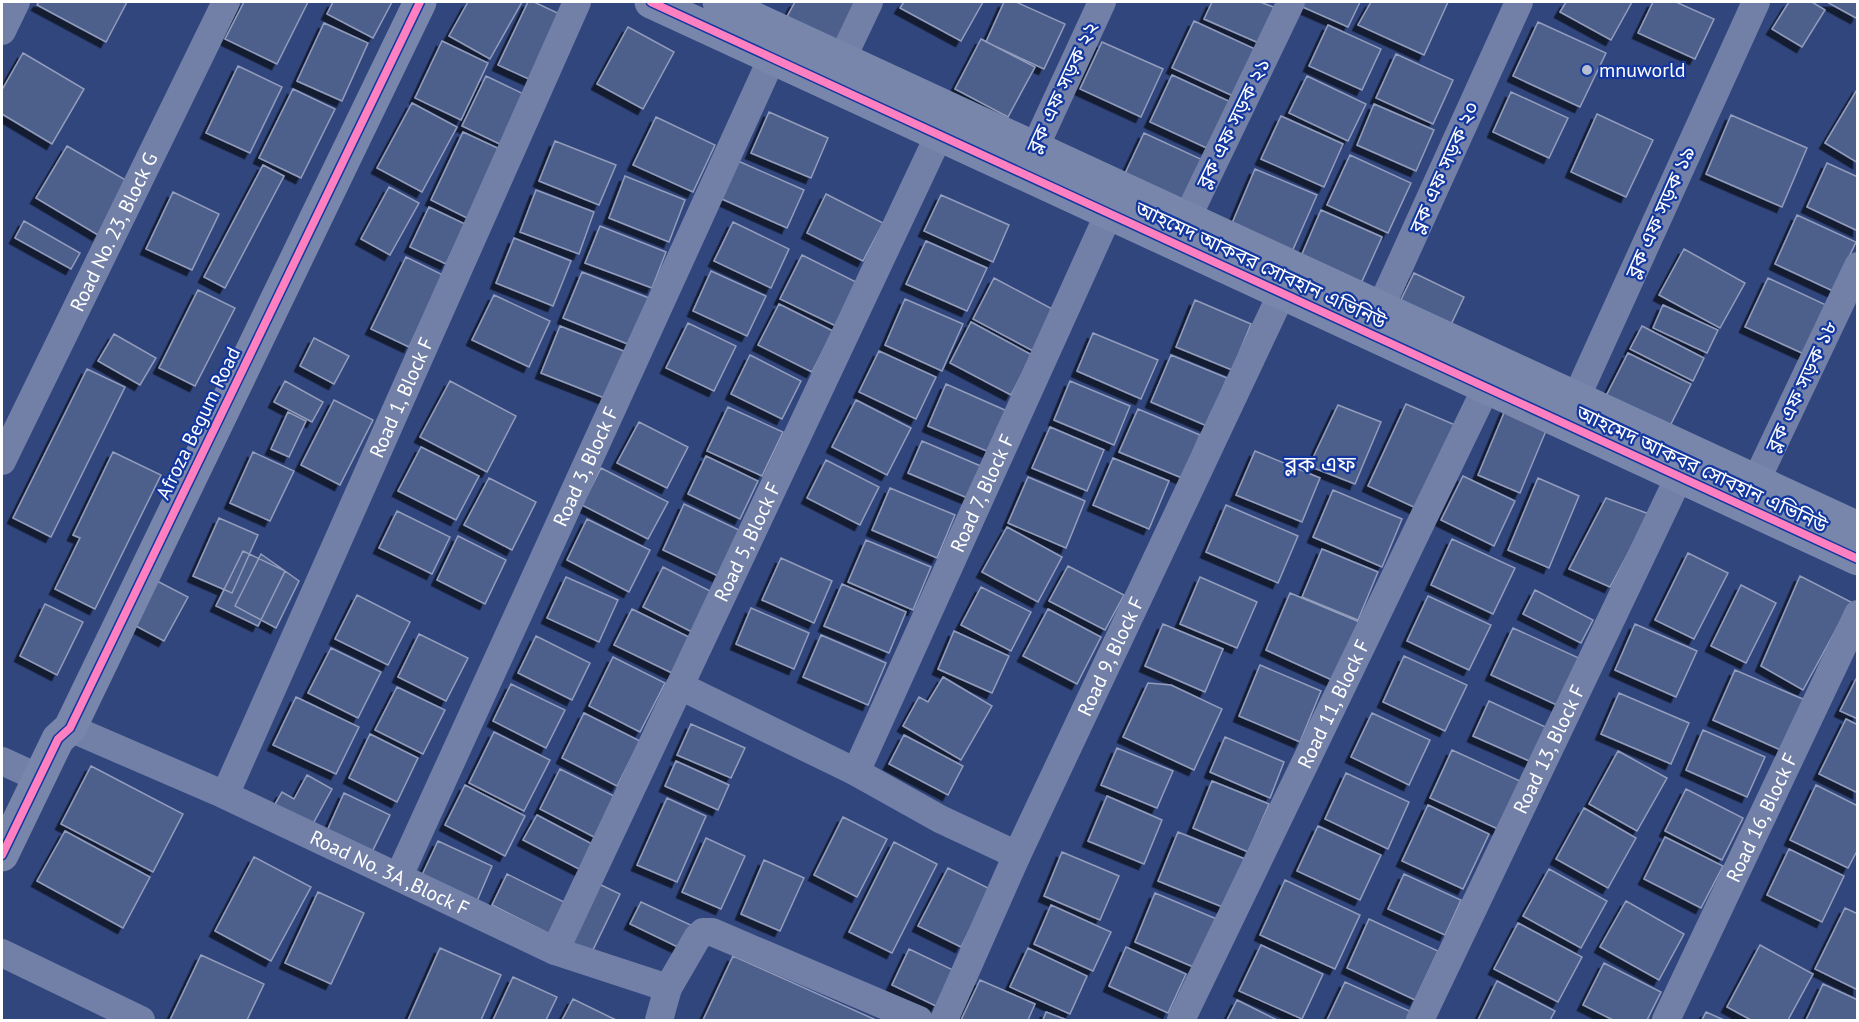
<svg xmlns="http://www.w3.org/2000/svg" width="1859" height="1022" font-family="'PT Sans','Noto Sans Bengali',sans-serif">
<style>
.building{fill:#4e5e8b;stroke:#929dbc;stroke-width:1.5;filter:url(#shadow)}
.lines{fill:none;stroke-linecap:round;stroke-linejoin:round}
.street{stroke:#7280a8;stroke-width:28}
.secondary{stroke:#7886ac;stroke-width:33}
.cycleway-casing{stroke:#13379e;stroke-width:11}
.cycleway{stroke:#ff80c0;stroke-width:8}
.poi-dot{fill:#b7bed2;stroke:#13379e;stroke-width:2}
.labels{text-anchor:middle;dominant-baseline:central;stroke-width:4.5;stroke-linejoin:round;paint-order:stroke}
.poi-label{font-size:20px;fill:#fff;stroke:#13379e;text-anchor:start}
.street-label{font-size:20px;fill:#fff;stroke:#13379e}
.quarter-label{font-size:22px;fill:#fff;stroke:#13379e}
</style>
<defs>
<filter id="shadow"><feDropShadow dx="-5.5" dy="5.5" stdDeviation="0" flood-color="#0009"/></filter>
</defs>
<rect width="100%" height="100%" fill="#32467e"/>
<path class="building" d="M39,2H127L106,42L37,5Z
M244,2H308L277,64L225,39Z
M333,2H392L373,38L327,14Z
M468,2H522L490,59L449,36Z
M528,2H534L562,15L531,80L498,65Z
M795,2H857L834,48L784,22Z
M904,2H983L961,41L900,8Z
M1004,2H1016L1065,24L1044,69L986,42Z
M1212,2H1260L1276,8L1261,44L1204,19Z
M1300,2H1360L1348,27L1298,5Z
M1371,2H1448L1424,55L1358,25Z
M1566,2H1632L1611,40L1560,12Z
M1653,2H1676L1714,19L1695,59L1638,33Z
M1789,2H1812L1825,10L1802,47L1772,29Z
M1827,2H1858V15L1856,18Z
M1194,21L1255,49L1233,96L1172,68Z
M1538,22L1606,53L1580,107L1513,76Z
M324,23L368,43L342,101L297,81Z
M1328,25L1381,49L1362,90L1309,66Z
M628,27L674,52L643,109L597,84Z
M981,39L1035,67L1008,117L955,89Z
M442,41L488,63L461,120L415,98Z
M1102,42L1163,69L1141,117L1080,89Z
M23,53L84,89L52,144L2,114V90Z
M1396,54L1453,80L1433,124L1376,98Z
M238,66L282,87L250,153L206,133Z
M1172,75L1233,103L1211,150L1150,122Z
M486,76L530,97L506,147L462,126Z
M1307,76L1366,104L1348,141L1289,113Z
M1858,88V163L1825,143Z
M293,89L335,109L301,178L259,158Z
M1511,92L1568,118L1549,158L1493,132Z
M412,103L457,127L422,192L377,168Z
M1374,104L1434,130L1416,171L1357,145Z
M769,112L828,138L811,178L751,153Z
M1597,114L1653,140L1626,197L1571,172Z
M1731,115L1807,148L1782,207L1706,174Z
M1281,116L1343,144L1324,187L1261,159Z
M656,117L715,145L693,192L633,165Z
M463,132L504,151L471,220L431,200Z
M1144,133L1205,161L1183,208L1122,180Z
M555,141L616,165L599,205L539,181Z
M67,146L129,182L98,235L36,198Z
M1350,155L1411,183L1388,233L1327,205Z
M738,161L804,190L787,228L722,199Z
M1827,163L1858,177V231L1807,207Z
M263,165L284,176L225,288L204,277Z
M1255,169L1317,195L1291,254L1230,228Z
M625,176L685,200L669,242L609,218Z
M389,187L419,203L390,255L361,239Z
M536,190L594,212L579,254L520,232Z
M173,192L219,214L192,270L146,249Z
M826,194L883,223L863,261L807,233Z
M941,195L1009,225L993,262L924,231Z
M429,207L465,224L446,264L410,247Z
M1321,210L1382,237L1359,288L1299,261Z
M1797,215L1856,242L1833,291L1775,264Z
M24,221L80,253L71,269L15,238Z
M733,222L789,249L771,288L714,261Z
M600,226L666,252L652,288L585,263Z
M514,238L571,261L553,306L496,283Z
M926,241L987,268L967,311L906,284Z
M1684,249L1745,283L1720,328L1659,295Z
M802,255L860,284L838,327L780,299Z
M406,257L443,275L409,347L371,329Z
M711,271L766,296L747,336L693,311Z
M582,272L649,298L630,345L563,318Z
M1414,273L1464,297L1448,331L1398,306Z
M994,278L1056,311L1035,352L973,319Z
M1768,278L1826,305L1804,354L1745,327Z
M198,290L235,308L195,386L159,368Z
M494,295L550,321L529,367L472,340Z
M905,299L963,324L942,371L885,345Z
M1195,300L1251,324L1232,370L1176,347Z
M779,304L833,331L812,372L758,345Z
M1663,305L1718,330L1707,353L1653,328Z
M971,322L1032,355L1011,395L950,363Z
M688,323L736,346L714,391L666,368Z
M560,326L626,352L607,399L541,373Z
M1642,326L1704,358L1693,381L1630,349Z
M1093,333L1158,360L1141,399L1077,371Z
M114,334L156,358L140,385L98,361Z
M314,338L349,356L334,384L300,366Z
M879,351L936,377L916,419L859,392Z
M1628,353L1691,384L1666,434L1603,402Z
M750,355L801,381L782,419L731,394Z
M1171,355L1227,378L1207,426L1151,402Z
M87,369L125,387L51,537L13,518Z
M285,381L323,402L312,422L274,402Z
M450,381L516,416L487,472L420,437Z
M1070,381L1130,406L1114,445L1054,420Z
M946,384L1007,411L989,452L928,426Z
M334,400L373,420L340,485L301,465Z
M856,400L911,428L887,475L832,447Z
M1406,404L1460,427L1416,508L1368,486Z
M1338,405L1381,422L1355,484L1309,466Z
M728,407L783,432L762,476L707,451Z
M1506,408L1548,426L1520,493L1478,475Z
M1138,409L1200,435L1182,478L1119,452Z
M288,412L306,421L289,457L271,449Z
M639,422L688,447L667,488L617,463Z
M1050,427L1104,450L1087,491L1032,468Z
M922,441L983,467L970,499L908,473Z
M421,447L479,476L456,520L398,491Z
M1255,451L1320,478L1302,522L1236,495Z
M113,452L161,475L95,609L55,589L80,538L73,535Z
M253,452L294,471L270,521L230,503Z
M706,456L758,481L740,519L688,494Z
M1113,458L1169,481L1149,529L1093,505Z
M826,460L879,487L860,525L807,498Z
M601,468L668,502L648,539L582,505Z
M1463,476L1515,501L1494,546L1441,520Z
M1028,477L1085,501L1066,548L1008,523Z
M489,478L536,502L512,550L464,525Z
M1538,478L1579,496L1549,568L1508,550Z
M890,488L955,515L937,558L872,530Z
M1333,490L1402,519L1382,567L1313,537Z
M1606,498L1649,514L1610,587L1569,569Z
M684,504L739,530L718,576L663,550Z
M1226,505L1298,536L1278,583L1206,552Z
M397,511L450,537L432,574L379,548Z
M219,518L258,535L232,593L193,576Z
M587,519L650,550L629,592L567,560Z
M1007,527L1062,557L1038,602L982,572Z
M458,536L506,560L485,604L437,580Z
M1452,539L1515,568L1493,614L1431,585Z
M866,540L931,567L913,610L848,582Z
M1322,549L1378,572L1358,620L1302,597Z
M243,551L285,571L258,626L216,606Z
M1688,553L1728,573L1694,639L1655,620Z
M261,554L299,581L276,628L235,606Z
M781,558L832,581L814,623L762,600Z
M1068,566L1124,595L1105,630L1049,601Z
M663,567L714,593L694,633L643,607Z
M1800,576L1851,602L1803,690L1761,666Z
M566,577L618,600L599,642L547,618Z
M1200,577L1257,602L1237,648L1180,624Z
M157,581L188,597L164,641L134,625Z
M842,584L906,612L889,653L824,626Z
M1741,585L1776,603L1746,663L1711,646Z
M981,587L1031,612L1011,651L961,625Z
M1535,590L1593,620L1581,643L1523,614Z
M1290,593L1362,623L1332,680L1266,650Z
M357,595L410,622L388,665L335,639Z
M1428,596L1491,625L1469,670L1407,641Z
M45,604L83,622L57,675L20,656Z
M751,608L809,633L794,669L736,644Z
M632,609L693,639L676,675L614,645Z
M1048,609L1101,637L1077,684L1023,656Z
M1163,624L1223,649L1205,692L1145,666Z
M1635,624L1697,651L1676,697L1615,670Z
M1513,628L1581,659L1559,706L1491,675Z
M954,631L1009,656L992,693L938,669Z
M419,634L468,658L446,701L398,677Z
M821,635L886,663L868,705L803,677Z
M536,636L590,663L572,700L518,673Z
M331,648L381,672L358,718L308,693Z
M1404,656L1467,685L1445,731L1383,702Z
M613,657L665,683L640,732L589,706Z
M1260,665L1321,691L1300,742L1239,716Z
M1735,670L1805,700L1783,751L1713,720Z
M1858,675V719L1840,711Z
M943,677L992,706L961,760L903,726L919,697L928,702Z
M1148,683L1171,685L1222,709L1194,770L1123,737Z
M511,684L565,710L546,748L493,721Z
M397,687L445,710L423,754L375,730Z
M1619,693L1689,723L1671,764L1601,734Z
M296,697L359,727L336,774L273,745Z
M1489,701L1552,730L1536,764L1473,736Z
M584,713L640,741L617,786L562,758Z
M1372,713L1430,740L1409,785L1351,757Z
M1846,719L1858,725V793L1819,774Z
M691,724L745,748L731,778L677,755Z
M1703,730L1765,757L1747,797L1686,770Z
M494,732L550,760L524,811L469,783Z
M370,734L418,758L397,802L349,778Z
M904,735L963,766L948,795L889,764Z
M1225,737L1284,762L1270,798L1210,772Z
M1117,748L1173,771L1157,808L1101,785Z
M1452,750L1520,781L1498,829L1430,798Z
M1618,751L1667,778L1637,831L1589,804Z
M676,761L729,785L718,810L665,786Z
M91,766L183,814L153,872L61,824Z
M560,769L616,797L596,838L540,809Z
M1346,773L1409,802L1388,849L1325,819Z
M307,775L332,789L309,831L271,811L282,792L294,799Z
M1212,781L1269,804L1248,852L1193,828Z
M465,785L525,816L505,856L445,825Z
M1816,785L1858,806V849L1848,868L1790,840Z
M1686,789L1743,818L1722,860L1665,831Z
M344,793L390,815L372,852L327,831Z
M1107,796L1162,820L1144,864L1088,841Z
M667,798L706,816L677,882L637,865Z
M1428,805L1489,834L1463,889L1402,861Z
M1584,808L1636,838L1608,888L1556,859Z
M537,815L594,845L581,870L523,840Z
M843,817L887,839L857,897L814,875Z
M1318,826L1381,855L1360,900L1297,871Z
M65,831L150,877L123,928L37,881Z
M1178,832L1250,861L1230,910L1158,881Z
M1665,837L1723,866L1701,908L1644,879Z
M706,838L745,856L721,909L682,892Z
M438,841L492,866L477,901L421,877Z
M894,842L937,864L892,953L849,932Z
M1789,849L1844,876L1822,922L1767,895Z
M1062,852L1119,876L1100,920L1044,896Z
M254,857L311,887L271,961L215,931Z
M764,860L804,878L780,931L741,914Z
M948,868L990,889L961,947L918,926Z
M1549,869L1607,901L1581,948L1523,916Z
M507,874L568,904L552,935L492,905Z
M1404,874L1461,900L1445,935L1388,909Z
M1285,880L1360,915L1335,969L1260,935Z
M597,883L620,894L590,956L568,945Z
M318,892L364,913L331,984L285,963Z
M1155,893L1219,920L1198,969L1135,942Z
M1626,901L1684,934L1659,980L1600,947Z
M641,902L695,927L684,950L630,924Z
M1051,905L1111,932L1093,971L1034,944Z
M1845,908L1858,914V990L1815,969Z
M1369,919L1438,951L1415,1000L1347,968Z
M1518,923L1582,957L1558,1002L1494,969Z
M1261,945L1323,974L1302,1019L1239,991Z
M1760,945L1813,974L1788,1020H1751L1727,1007Z
M1126,947L1186,974L1168,1013L1109,986Z
M440,948L501,975L481,1020H408Z
M1028,948L1087,976L1070,1014L1010,987Z
M909,949L953,970L936,1006L892,985Z
M201,955L264,984L247,1020H170Z
M733,956L876,1020H703Z
M1604,963L1661,992L1647,1020H1613L1583,1005Z
M513,977L557,997L546,1020H493Z
M980,980L1035,1004L1028,1020H961Z
M1497,981L1555,1011L1550,1020H1478Z
M1345,982L1414,1013L1410,1020H1327Z
M1823,984L1858,1000V1020H1806Z
M573,999L616,1020H562Z
M1237,1000L1277,1020H1227Z
M1046,1012L1067,1020H1043Z
M1706,1012L1724,1020H1702Z"/>
<g class="lines">
<g class="street">
<path d="M2,31L16,2"/>
<path d="M832,80L869,2"/>
<path d="M1025,169L1102,2"/>
<path d="M1177,239L1291,2"/>
<path d="M1371,329L1519,2"/>
<path d="M1567,418L1756,2"/>
<path id="s1" d="M2,461L226,2"/>
<path d="M1747,500L1858,266"/>
<path d="M680,686L856,772L940,819L1017,855"/>
<path id="s2" d="M70,728L225,795L555,951L668,988"/>
<path d="M2,761L39,778"/>
<path id="s3" d="M856,772L1109,213"/>
<path id="s4" d="M225,795L577,2"/>
<path id="s5" d="M399,876L772,58"/>
<path id="s6" d="M555,951L939,135"/>
<path d="M2,953L141,1020"/>
<path d="M659,1020L668,988L697,938L703,932H712L919,1020"/>
<path id="s7" d="M944,1020L1017,855L1282,293"/>
<path id="s8" d="M1181,1020L1486,388"/>
<path id="s9" d="M1420,1020L1679,477"/>
<path id="s10" d="M1666,1020L1858,614"/>
</g>
<path class="secondary" d="M651,2L1858,559
M719,2L1858,528
M2,855L58,739L70,728L420,2"/>
<defs>
<path id="cycleway" d="M651,2L1858,559
M2,855L58,739L70,728L420,2"/>
</defs>
<use href="#cycleway" class="cycleway-casing"/>
<use href="#cycleway" class="cycleway"/>
</g>
<circle class="poi-dot" cx="1587" cy="70" r="6"/>
<g class="labels">
<g class="poi-label">
<text x="1599" y="70">mnuworld</text>
</g>
<g class="street-label">
<text transform="translate(1062 87) rotate(-65)">ব্লক এফ সড়ক ২২</text>
<text transform="translate(1233 123) rotate(-64)">ব্লক এফ সড়ক ২১</text>
<text transform="translate(1444 167) rotate(-66)">ব্লক এফ সড়ক ২০</text>
<text transform="translate(1660 212) rotate(-66)">ব্লক এফ সড়ক ১৯</text>
<text stroke="none"><textPath href="#s1" startOffset="255">Road No. 23, Block G</textPath></text>
<text transform="translate(1261 265) rotate(25)">আহমেদ আকবর সোবহান এভিনিউ</text>
<text transform="translate(1801 386) rotate(-65)">ব্লক এফ সড়ক ১৮</text>
<text stroke="none"><textPath href="#s4" startOffset="435">Road 1, Block F</textPath></text>
<text transform="translate(198 423) rotate(-64)">Afroza Begum Road</text>
<text stroke="none"><textPath href="#s5" startOffset="450">Road 3, Block F</textPath></text>
<text transform="translate(1702 469) rotate(25)">আহমেদ আকবর সোবহান এভিনিউ</text>
<text stroke="none"><textPath href="#s3" startOffset="306">Road 7, Block F</textPath></text>
<text stroke="none"><textPath href="#s6" startOffset="452">Road 5, Block F</textPath></text>
<text stroke="none"><textPath href="#s7" startOffset="400">Road 9, Block F</textPath></text>
<text stroke="none"><textPath href="#s8" startOffset="351">Road 11, Block F</textPath></text>
<text stroke="none"><textPath href="#s9" startOffset="300">Road 13, Block F</textPath></text>
<text stroke="none"><textPath href="#s10" startOffset="224">Road 16, Block F</textPath></text>
<text stroke="none"><textPath href="#s2" startOffset="351">Road No. 3A ,Block F</textPath></text>
</g>
<g class="quarter-label">
<text x="1320" y="464">ব্লক এফ</text>
</g>
</g>
<rect width="1859" height="1022" fill="none" stroke="#ffffff" stroke-width="6"/>
</svg>
